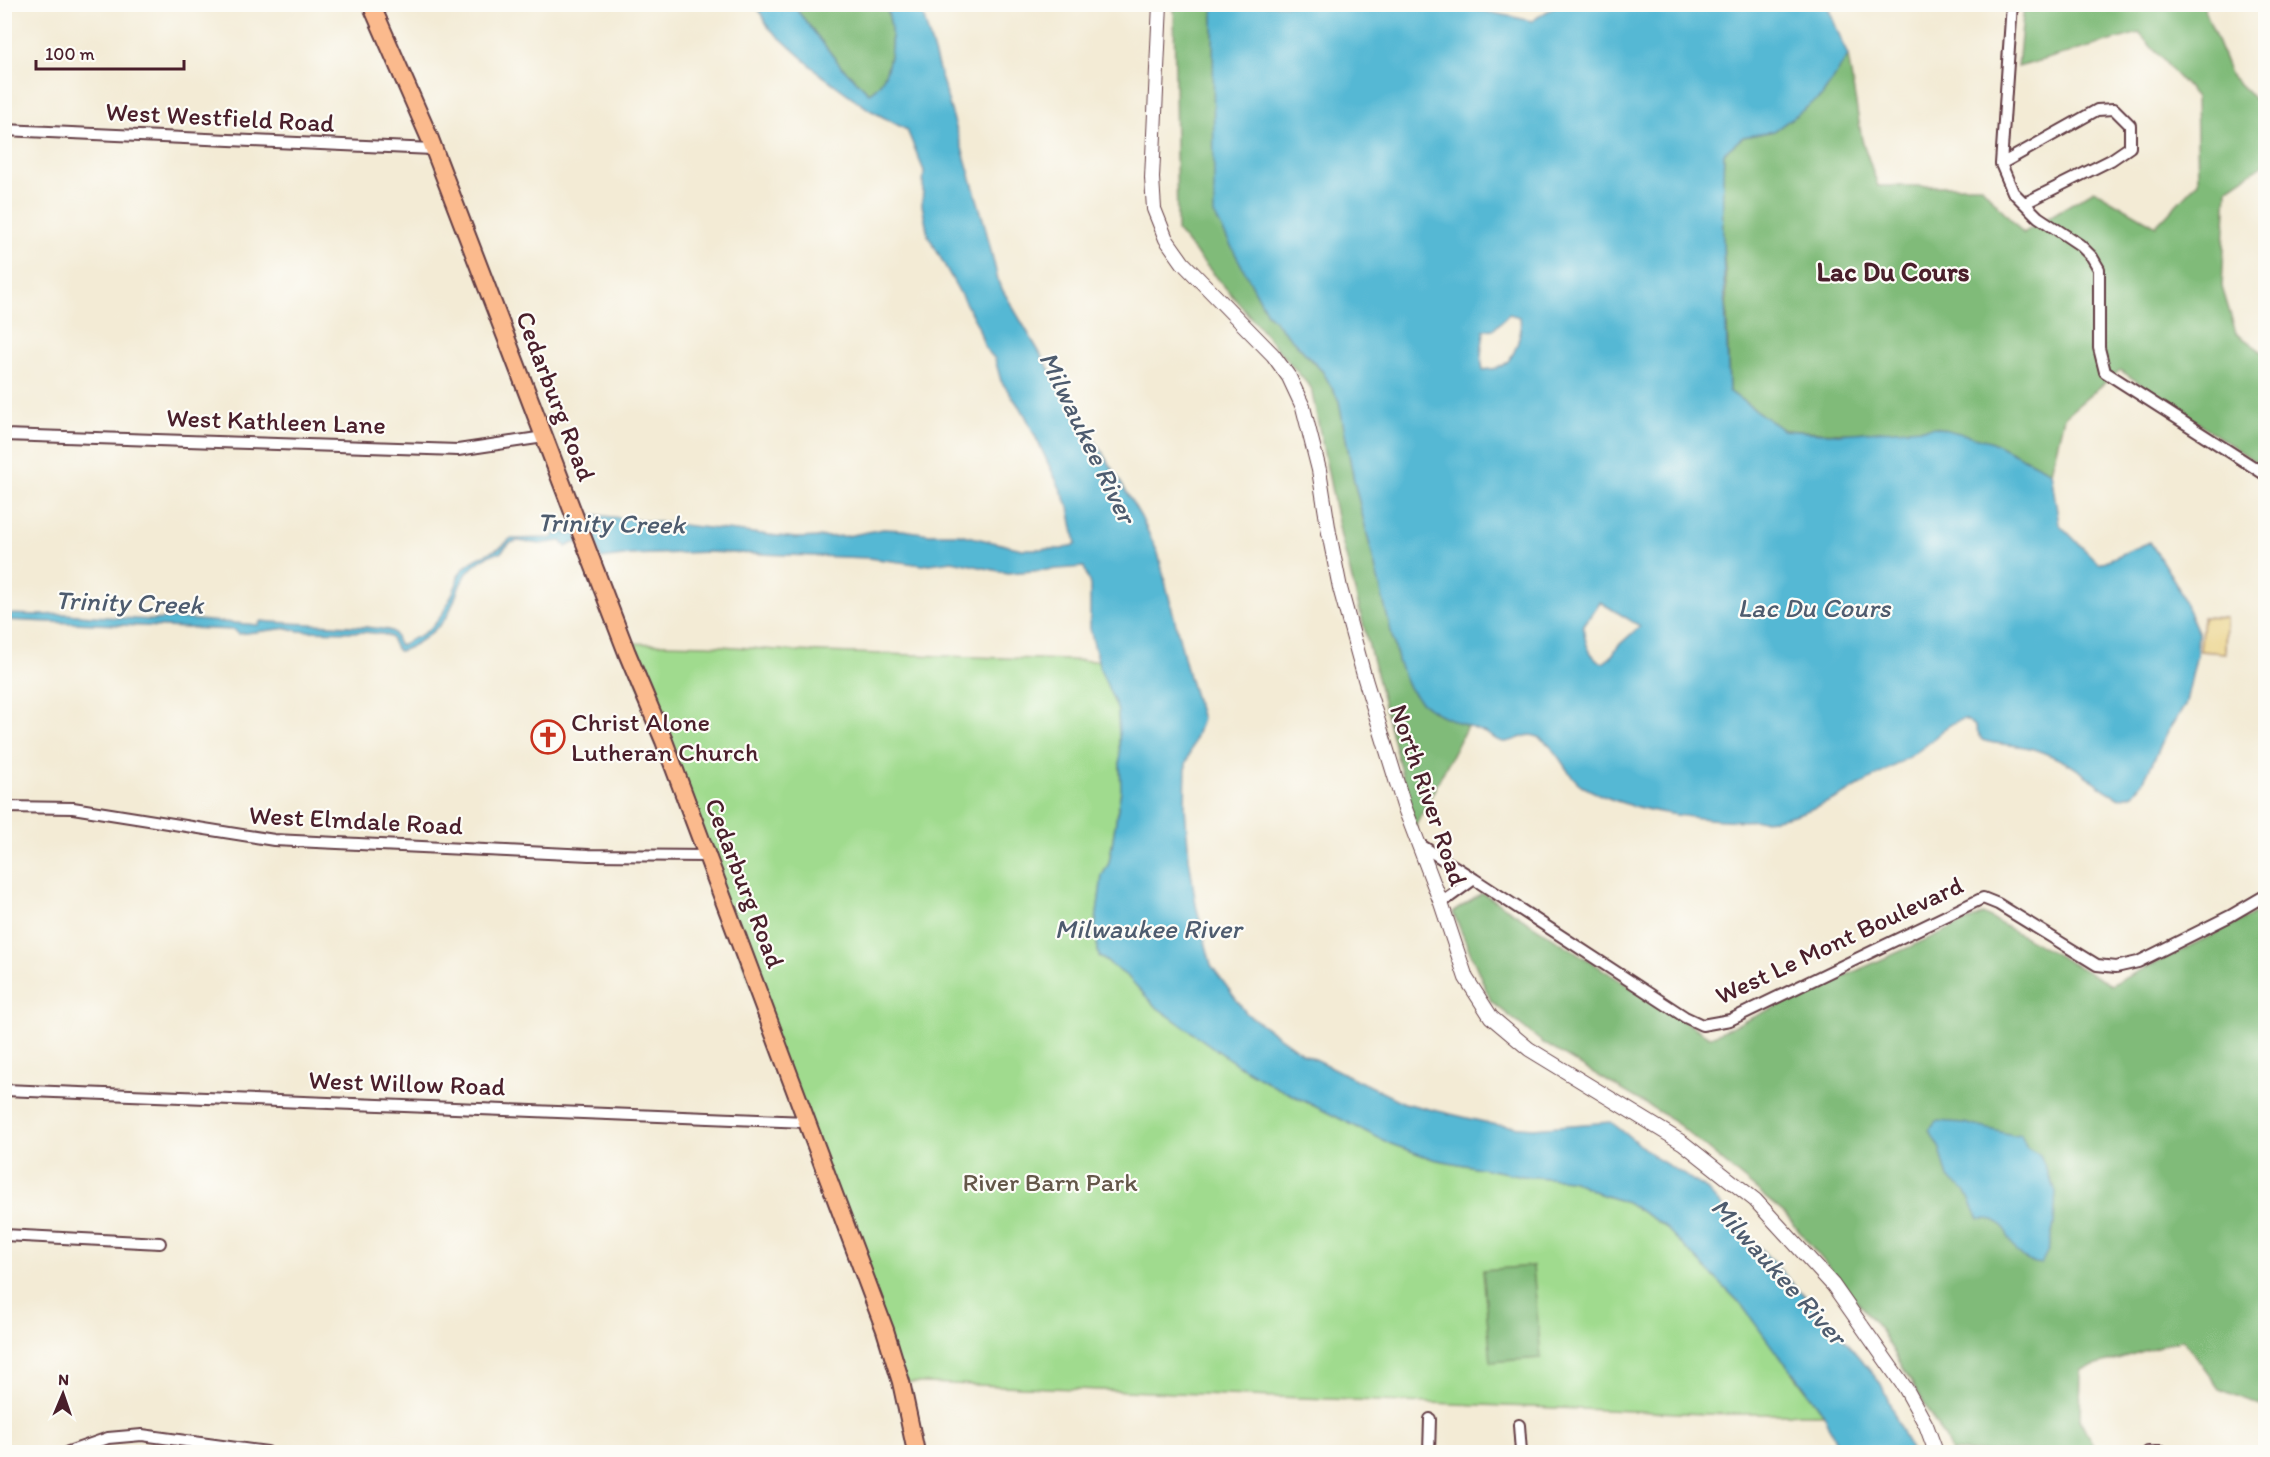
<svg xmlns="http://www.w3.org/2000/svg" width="2270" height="1457" font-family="Itim,sans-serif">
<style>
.green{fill:#a0db8e;stroke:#757d5c;stroke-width:1.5}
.forest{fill:#80bb79;stroke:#656d52;stroke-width:1.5}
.sand{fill:#eeda9e;stroke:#9c7c64;stroke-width:1.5}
.water{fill:#55b8d4;stroke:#506c80;stroke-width:1.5;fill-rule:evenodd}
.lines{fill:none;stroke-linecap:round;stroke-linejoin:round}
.minor-casing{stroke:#633e44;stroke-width:14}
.tertiary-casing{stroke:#633e44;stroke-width:16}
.primary-casing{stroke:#633e44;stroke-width:20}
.minor{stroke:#fff;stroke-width:10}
.tertiary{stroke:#fff;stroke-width:14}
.primary{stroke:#fbba8d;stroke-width:16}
.labels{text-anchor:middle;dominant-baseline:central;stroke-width:4.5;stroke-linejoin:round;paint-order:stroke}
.street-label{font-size:26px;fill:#4a1f2b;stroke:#fdfcf7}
.poi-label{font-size:26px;fill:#4a1f2b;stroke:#fdfcf7;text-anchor:start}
.park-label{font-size:26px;fill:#645749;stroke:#fdfcf7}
.neighbourhood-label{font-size:27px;font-weight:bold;fill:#4a1f2b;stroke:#fdfcf7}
.water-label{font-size:27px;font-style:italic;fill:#4e5c6f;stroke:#fdfcf7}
</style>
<rect width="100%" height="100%" fill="#fdfcf7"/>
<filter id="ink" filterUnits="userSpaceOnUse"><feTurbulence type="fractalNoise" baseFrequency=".0167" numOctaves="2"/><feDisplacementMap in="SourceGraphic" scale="12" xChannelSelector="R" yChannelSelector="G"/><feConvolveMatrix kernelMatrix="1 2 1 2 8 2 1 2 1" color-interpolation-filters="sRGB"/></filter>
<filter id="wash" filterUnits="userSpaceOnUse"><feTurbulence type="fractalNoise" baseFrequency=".008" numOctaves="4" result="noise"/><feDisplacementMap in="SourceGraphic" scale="24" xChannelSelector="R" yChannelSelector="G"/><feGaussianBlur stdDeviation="1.35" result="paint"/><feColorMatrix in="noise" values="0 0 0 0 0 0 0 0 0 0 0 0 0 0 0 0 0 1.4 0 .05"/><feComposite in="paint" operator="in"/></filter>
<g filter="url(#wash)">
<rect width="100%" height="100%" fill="#f3ebd5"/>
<path class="green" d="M623,643L707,645L792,651L1098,661L1118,711L1121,789L1109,863L1102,876L1095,929L1099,956L1128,977L1155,1006L1238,1065L1274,1086L1391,1144L1433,1159L1523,1176L1572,1180L1600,1194L1628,1203L1663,1225L1741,1304L1824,1414H1705L901,1382Z"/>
<path class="forest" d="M793,5H885C896,28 894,80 869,93L840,65Z
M1174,5H1213L1215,214L1267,313L1323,372L1339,401L1354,481L1399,664L1434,712L1467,726L1416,825V830L1341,537L1311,388L1177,231Z
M2024,5H2203L2231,76L2265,109V163L2227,189L2222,287L2236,333L2265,354V468L2120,370L2064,417L2051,472L1990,441L1783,430L1729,391L1726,285L1721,215L1724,153L1743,137L1774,131L1822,96L1848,56L1862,140L1878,186H1981L2023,233L2094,190L2156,226L2198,182L2196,97L2139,33L2018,67Z
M1483,893L1709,1037L1983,914L2111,985L2265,909V1407L2219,1389L2183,1339L2081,1370L2080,1419L2096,1452H1951L1945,1437L1940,1431L1882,1332L1785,1214L1673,1120L1543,1043L1491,1001L1453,912Z
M1533,1266L1541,1358L1491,1362L1483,1270Z"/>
<path class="sand" d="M2203,617L2226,618L2225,653L2200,651Z"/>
<path class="water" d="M1465,4L1474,9L1532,21L1557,5H1827L1848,56L1822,96L1774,131L1743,137L1724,153C1720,232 1726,311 1729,391L1783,430L1838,434L1936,427L1990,441L2051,472L2059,524L2099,564L2150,542L2177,585L2198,632L2197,654L2185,706L2169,729L2143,782L2133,794L2120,798C2099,789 2085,772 2065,762C2052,756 2038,749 2025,747C2010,744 1997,745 1982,740L1975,726L1965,719C1947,722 1939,735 1925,746C1905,761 1881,773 1859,786C1837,799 1800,816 1775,819C1721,825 1631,813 1584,787C1564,775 1559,747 1538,737C1526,731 1515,743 1503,742C1496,741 1490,734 1483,732C1458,722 1425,713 1410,689C1405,682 1403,672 1399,664L1354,481L1339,401L1323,372L1267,313L1214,214L1213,5ZM1509,314L1520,317C1522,334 1516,361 1498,368C1493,369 1487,369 1483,370C1479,352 1483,347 1484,330L1494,329ZM1600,602L1640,626L1618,646L1611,657L1603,663C1588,657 1585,641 1583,626Z
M756,5H793L840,65L869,93C894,80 896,27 885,5H920L985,226L999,284L1070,404L1105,456L1141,517L1158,553L1189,677L1202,719L1186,764L1185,807L1189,858L1196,905L1211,965L1246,1013L1302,1053L1404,1103L1497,1125L1533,1128L1611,1122L1656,1158L1704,1187L1848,1344L1881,1384L1911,1452H1840L1824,1414L1795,1374L1778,1355L1741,1304L1663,1225L1628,1203L1600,1194L1571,1180L1523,1176L1433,1159L1391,1144L1274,1086L1238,1065L1155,1006L1128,977L1099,956L1095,929L1102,876L1109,863L1121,790L1118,711L1100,669L1090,629V585L1084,567L1008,573L952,561L923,565L869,558L707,552L630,555L601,559L596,544L573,543L566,547L561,541L540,544L518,541L510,543L500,553C493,553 489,555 483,559C456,577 461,591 447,616C440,628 411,650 398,651C393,646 394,643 391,638C388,633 369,633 362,632L298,631L288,628L239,634L234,630L5,620V614L42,615L64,614L152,620L174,618L258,625L261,621C282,624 384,625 393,632C396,635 397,641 399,645C405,644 407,641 412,639C438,630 447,607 457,583C456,565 485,555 499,548C504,546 506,542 510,539L552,538L558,531L569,534L593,535L587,514L796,538L847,536L883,529L903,530L929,534H959L1022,549H1062L1076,544L1069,507L1025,415L1001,381L995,359L985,348L978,326L928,235L922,205L924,171L907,130L870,110L820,74L769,28Z
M1937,1121L1964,1123L2013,1135L2021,1134L2027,1148L2040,1155L2056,1192L2054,1225L2048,1250L2041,1264C2007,1262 2012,1224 1993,1220C1989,1219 1983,1219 1979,1219L1965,1190L1948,1178L1940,1149L1929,1130Z"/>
</g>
<g filter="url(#ink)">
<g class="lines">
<defs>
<path id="minor" d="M2012,4L2001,164L2013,192L2038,217L2080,245L2092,257L2099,269V348L2105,372L2266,475
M4,130L433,149
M2001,164L2097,110L2114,109L2130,125V147L2111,160L2025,203
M4,435L458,450L544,437
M4,807L73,808L274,840L589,855L708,856
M1419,844L1474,879
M1441,903L1474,879L1685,1017L1702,1025L1730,1020L1983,898L1998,904L2097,965L2116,967L2138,962L2230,916L2266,895
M4,1090L807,1122
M4,1235L160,1243
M1519,1425L1521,1452
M68,1452L108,1438L142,1435L267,1452
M1429,1452L1430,1419
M2148,1452H2162"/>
<path id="tertiary" d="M1160,4L1152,178L1154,209L1166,239L1183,263L1273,355L1289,377L1303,407L1319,470L1329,533L1340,588L1365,679L1404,806L1441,903L1466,978L1491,1017L1529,1049L1683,1143L1755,1200L1833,1285L1906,1389L1926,1425L1936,1452"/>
<path id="primary" d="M371,4L430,139L627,653L664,741L885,1330L901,1382L916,1452"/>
</defs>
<use href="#minor" class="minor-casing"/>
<use href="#tertiary" class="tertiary-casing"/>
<use href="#primary" class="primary-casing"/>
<use href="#minor" class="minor"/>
<use href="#tertiary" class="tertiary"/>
<use href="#primary" class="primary"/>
</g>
</g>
<defs>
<symbol id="church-ring" viewBox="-11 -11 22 22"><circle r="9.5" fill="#fdfcf7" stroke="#c8321e" stroke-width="1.5"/><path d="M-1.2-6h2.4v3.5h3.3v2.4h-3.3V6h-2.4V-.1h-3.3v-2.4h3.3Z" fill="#c8321e"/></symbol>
</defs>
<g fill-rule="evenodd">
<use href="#church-ring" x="529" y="718" width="38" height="38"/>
</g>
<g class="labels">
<g class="street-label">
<text transform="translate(220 117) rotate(3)">West Westfield Road</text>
<text transform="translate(556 396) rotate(69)">Cedarburg Road</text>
<text transform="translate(276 421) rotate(2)">West Kathleen Lane</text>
<text transform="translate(1429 795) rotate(71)">North River Road</text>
<text transform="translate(356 820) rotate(3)">West Elmdale Road</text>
<text transform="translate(745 883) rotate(69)">Cedarburg Road</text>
<text transform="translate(1839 940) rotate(-25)">West Le Mont Boulevard</text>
<text transform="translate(407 1083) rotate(2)">West Willow Road</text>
</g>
<g class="poi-label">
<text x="571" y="722">Christ Alone<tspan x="571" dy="30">Lutheran Church</tspan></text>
</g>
<g class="park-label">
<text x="1050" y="1182">River Barn Park</text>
</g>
<g class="neighbourhood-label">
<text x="1893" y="271">Lac Du Cours</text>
</g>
<g class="water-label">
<text transform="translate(1088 437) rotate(64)">Milwaukee River</text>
<text transform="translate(611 523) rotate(1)">Trinity Creek</text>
<text transform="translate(129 602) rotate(2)">Trinity Creek</text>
<text x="1814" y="607">Lac Du Cours</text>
<text x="1148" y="928">Milwaukee River</text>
<text transform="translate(1779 1271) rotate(48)">Milwaukee River</text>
</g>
</g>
<rect width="2270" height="1457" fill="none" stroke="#fdfcf7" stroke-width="24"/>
<g transform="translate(63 1394) rotate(2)" stroke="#fdfcf7" stroke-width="4.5" paint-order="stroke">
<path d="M0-4.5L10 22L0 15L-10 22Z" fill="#4a1f2b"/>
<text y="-9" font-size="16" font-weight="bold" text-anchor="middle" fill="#4a1f2b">N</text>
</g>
<path d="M36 60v9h148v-9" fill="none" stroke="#4a1f2b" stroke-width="3"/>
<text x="45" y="60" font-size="18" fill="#4a1f2b" stroke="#fdfcf7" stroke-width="4.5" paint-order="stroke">100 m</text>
</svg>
